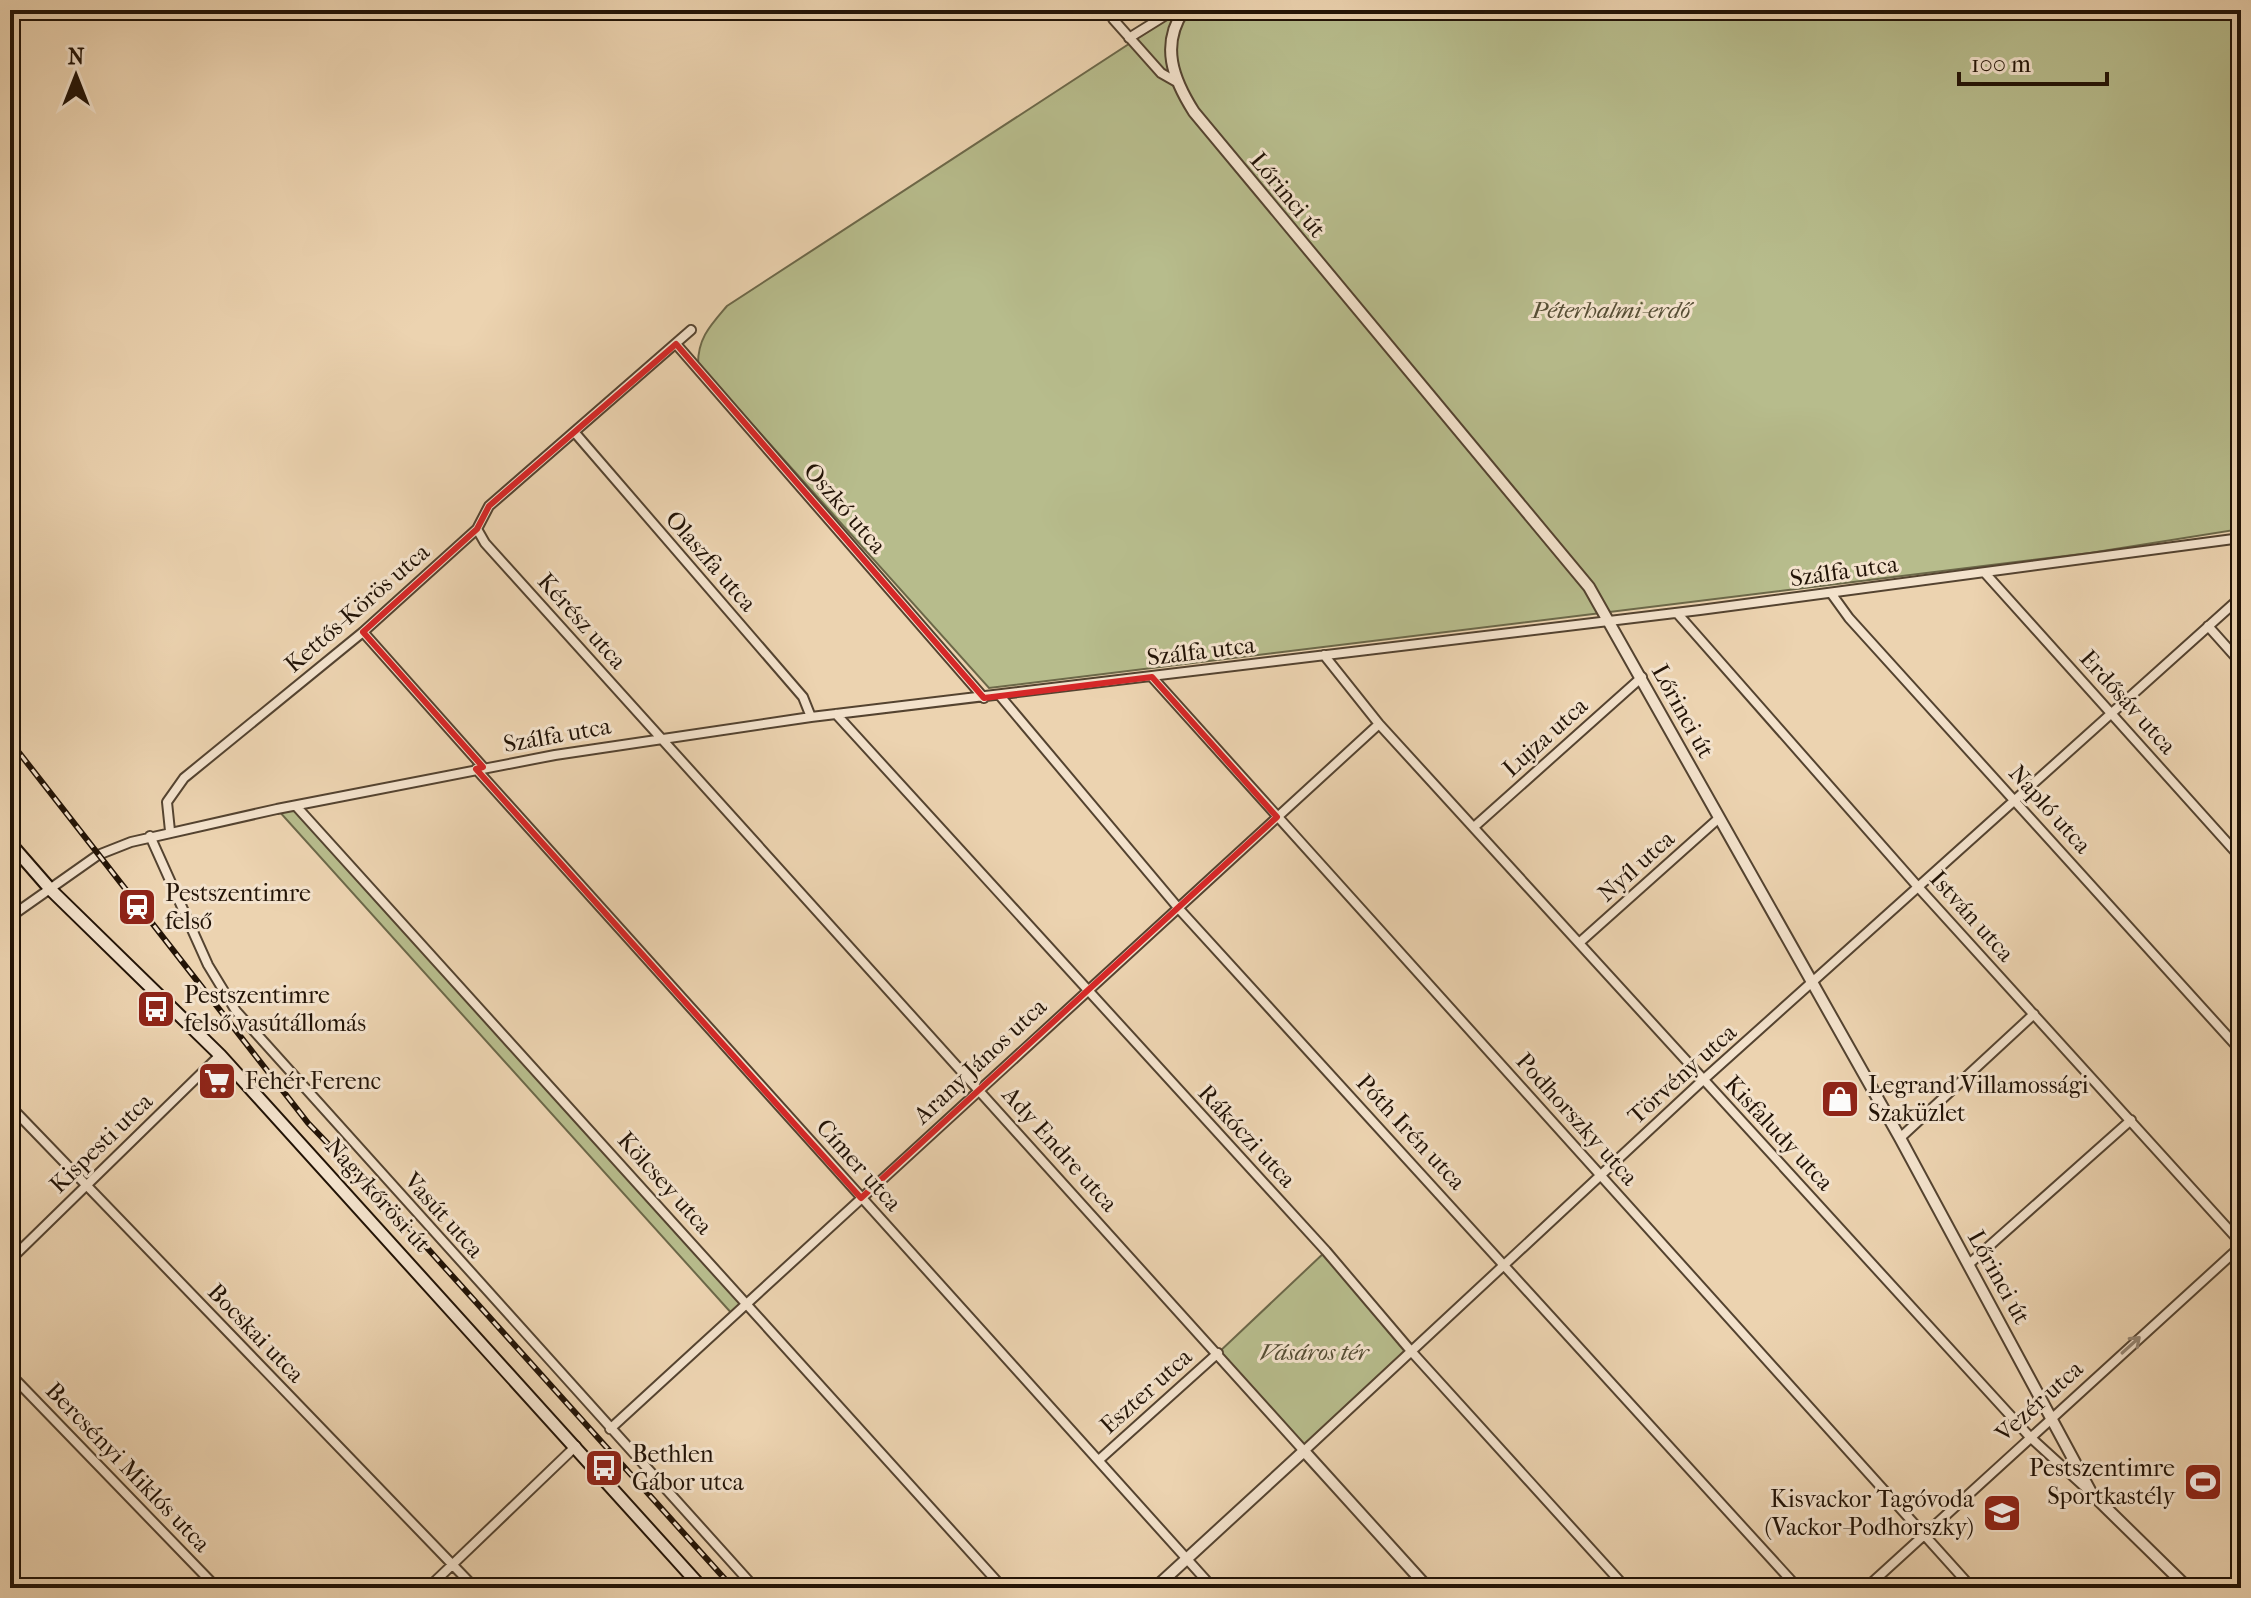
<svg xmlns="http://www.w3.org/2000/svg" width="2251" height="1598" font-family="'IM FELL French Canon',serif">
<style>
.green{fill:#b7bc8c;stroke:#6c6849;stroke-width:2}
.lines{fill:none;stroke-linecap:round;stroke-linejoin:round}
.minor-casing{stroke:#544330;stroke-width:12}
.tertiary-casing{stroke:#544330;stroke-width:14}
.secondary-casing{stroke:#221306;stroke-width:15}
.minor{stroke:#f3e2cc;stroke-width:8}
.tertiary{stroke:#f3e2cc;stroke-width:10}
.secondary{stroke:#f3e2cc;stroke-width:11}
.rail-casing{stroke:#221306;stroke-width:6}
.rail{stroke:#f3e2cc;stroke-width:3;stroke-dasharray:9;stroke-linecap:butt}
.oneway{stroke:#958573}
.marked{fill:none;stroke:#d62828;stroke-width:6;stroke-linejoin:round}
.labels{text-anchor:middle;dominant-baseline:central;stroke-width:6;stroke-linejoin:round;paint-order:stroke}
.street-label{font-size:24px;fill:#221306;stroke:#f3e2cc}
.park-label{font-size:24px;font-style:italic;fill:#564e35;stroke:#f3e2cc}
.poi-label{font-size:24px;fill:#221306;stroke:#f3e2cc;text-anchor:start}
</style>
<rect width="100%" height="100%" fill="#ecd3b0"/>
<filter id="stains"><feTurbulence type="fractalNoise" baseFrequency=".0025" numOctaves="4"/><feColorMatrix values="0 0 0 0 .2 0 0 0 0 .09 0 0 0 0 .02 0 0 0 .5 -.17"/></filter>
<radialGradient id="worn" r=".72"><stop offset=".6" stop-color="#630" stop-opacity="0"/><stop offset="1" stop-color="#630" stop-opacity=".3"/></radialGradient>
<path class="green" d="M1181,10H2241V529L2090,553L989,688L698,364C698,338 710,326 727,306Z
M296,806L747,1303L734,1316L277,809Z
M1326,1251L1411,1351L1304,1451L1218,1353Z"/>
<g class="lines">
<defs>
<path id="minor" d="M1113,19L1161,73L1175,81
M1129,38L1174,10
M676,344L984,698
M576,434L803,697L811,717
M477,529L485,543L1304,1451L1703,1080L2241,597
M1985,573L2241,858
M1831,593L1849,618L2241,1051
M1677,613L1919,888L2241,1243
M2208,626L2241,663
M363,632L483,767
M1324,655L1379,724L2030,1437L2087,1489
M1152,677L1972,1588
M1001,697L1180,910L1798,1588
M836,714L1326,1251L1411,1351L1626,1588
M476,769L1213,1588
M296,806L1003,1588
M1474,827L1642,677
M170,831L167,802L184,778L363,632L477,529L489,506L691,330
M150,836L208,965L236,1011L755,1588
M10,917L98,855L131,842L277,809L555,755L811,717L1700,610L2241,538
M1579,943L1719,818
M10,1106L475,1588
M1900,1138L2034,1014
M10,1260L220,1055
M1969,1264L2131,1120
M10,1374L217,1588
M610,1429L1379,724
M1100,1459L1218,1353
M428,1588L576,1446
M1866,1588L2241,1246"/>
<path id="tertiary" d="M1184,10C1160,45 1173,79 1194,112L1589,587L1900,1138L2092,1494L2188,1588
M1155,1588L1304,1451L1428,1588"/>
<path id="secondary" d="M10,843L51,890L220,1055L702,1588"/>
</defs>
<use href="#minor" class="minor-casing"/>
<use href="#tertiary" class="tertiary-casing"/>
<use href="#secondary" class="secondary-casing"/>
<use href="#minor" class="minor"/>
<use href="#tertiary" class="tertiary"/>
<use href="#secondary" class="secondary"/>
<defs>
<path id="rail" d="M10,741L308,1123L411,1230L733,1588"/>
</defs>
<use href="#rail" class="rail-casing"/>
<use href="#rail" class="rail"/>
</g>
<defs><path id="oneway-shaft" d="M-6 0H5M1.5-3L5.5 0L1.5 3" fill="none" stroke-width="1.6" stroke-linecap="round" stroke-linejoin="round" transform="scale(2)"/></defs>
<use class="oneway" href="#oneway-shaft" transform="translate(2131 1345) rotate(-42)"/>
<path class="marked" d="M676,344L984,698L1152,677L1277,817L861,1198L476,769L483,767L363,632L477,529L489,506Z"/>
<defs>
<symbol id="station-square" viewBox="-11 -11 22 22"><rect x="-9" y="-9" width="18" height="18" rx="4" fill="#8f2418" stroke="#f3e2cc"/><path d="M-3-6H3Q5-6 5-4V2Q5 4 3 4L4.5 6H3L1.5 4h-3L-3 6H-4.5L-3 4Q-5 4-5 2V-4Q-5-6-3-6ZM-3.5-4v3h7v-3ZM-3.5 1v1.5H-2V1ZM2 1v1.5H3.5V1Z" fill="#fff"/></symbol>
<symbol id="bus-square" viewBox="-11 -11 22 22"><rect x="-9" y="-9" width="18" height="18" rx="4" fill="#8f2418" stroke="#f3e2cc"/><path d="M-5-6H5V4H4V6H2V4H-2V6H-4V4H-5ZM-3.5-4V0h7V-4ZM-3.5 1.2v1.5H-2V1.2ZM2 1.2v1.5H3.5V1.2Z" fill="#fff"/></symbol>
<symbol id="supermarket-square" viewBox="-11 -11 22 22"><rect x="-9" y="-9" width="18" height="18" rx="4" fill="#8f2418" stroke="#f3e2cc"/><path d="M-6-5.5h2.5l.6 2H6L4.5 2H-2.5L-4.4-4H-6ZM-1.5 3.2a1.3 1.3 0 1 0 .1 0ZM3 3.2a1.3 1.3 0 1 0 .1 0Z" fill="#fff"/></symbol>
<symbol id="shop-square" viewBox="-11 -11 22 22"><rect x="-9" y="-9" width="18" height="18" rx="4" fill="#8f2418" stroke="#f3e2cc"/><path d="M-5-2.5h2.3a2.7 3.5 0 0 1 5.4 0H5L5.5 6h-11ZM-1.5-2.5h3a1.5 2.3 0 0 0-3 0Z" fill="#fff"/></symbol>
<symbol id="stadium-square" viewBox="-11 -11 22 22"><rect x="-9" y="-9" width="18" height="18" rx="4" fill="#8f2418" stroke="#f3e2cc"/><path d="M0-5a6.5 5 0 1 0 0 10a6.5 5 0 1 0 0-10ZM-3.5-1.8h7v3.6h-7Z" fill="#fff"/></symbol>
<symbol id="school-square" viewBox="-11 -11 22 22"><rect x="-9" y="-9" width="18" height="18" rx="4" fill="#8f2418" stroke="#f3e2cc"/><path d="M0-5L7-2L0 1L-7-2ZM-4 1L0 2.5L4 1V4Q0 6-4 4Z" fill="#fff"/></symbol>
</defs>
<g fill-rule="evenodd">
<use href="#station-square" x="115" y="885" width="44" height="44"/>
<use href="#bus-square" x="134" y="987" width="44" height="44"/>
<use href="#supermarket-square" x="195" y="1059" width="44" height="44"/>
<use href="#shop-square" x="1818" y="1077" width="44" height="44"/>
<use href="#bus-square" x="582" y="1446" width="44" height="44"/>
<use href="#stadium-square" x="2181" y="1460" width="44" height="44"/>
<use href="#school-square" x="1980" y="1491" width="44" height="44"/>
</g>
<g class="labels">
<g class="street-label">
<text transform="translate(1288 195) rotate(50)">Lőrinci út</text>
<text transform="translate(845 508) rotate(49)">Oszkó utca</text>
<text transform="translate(711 561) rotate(49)">Olaszfa utca</text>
<text transform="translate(1844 571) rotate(-8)">Szálfa utca</text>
<text transform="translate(357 608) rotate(-41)">Kettős-Körös utca</text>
<text transform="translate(582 621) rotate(48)">Kérész utca</text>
<text transform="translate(1201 651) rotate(-7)">Szálfa utca</text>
<text transform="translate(2128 702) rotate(48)">Erdősáv utca</text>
<text transform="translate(1683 711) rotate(61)">Lőrinci út</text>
<text transform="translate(557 735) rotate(-10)">Szálfa utca</text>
<text transform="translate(1545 737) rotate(-42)">Lujza utca</text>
<text transform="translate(2050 809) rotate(48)">Napló utca</text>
<text transform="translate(1636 866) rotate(-42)">Nyíl utca</text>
<text transform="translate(1972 916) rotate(48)">István utca</text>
<text transform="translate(980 1061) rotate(-43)">Arany János utca</text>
<text transform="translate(1682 1074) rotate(-42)">Törvény utca</text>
<text transform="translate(1577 1119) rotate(48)">Podhorszky utca</text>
<text transform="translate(1411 1132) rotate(47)">Póth Irén utca</text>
<text transform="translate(1779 1133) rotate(47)">Kisfaludy utca</text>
<text transform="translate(1247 1136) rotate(47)">Rákóczi utca</text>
<text transform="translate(101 1143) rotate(-44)">Kispesti utca</text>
<text transform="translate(1060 1149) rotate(48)">Ady Endre utca</text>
<text transform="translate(859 1165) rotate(48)">Címer utca</text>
<text transform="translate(665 1183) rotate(48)">Kölcsey utca</text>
<text transform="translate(378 1195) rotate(48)">Nagykőrösi út</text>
<text transform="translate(444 1215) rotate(48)">Vasút utca</text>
<text transform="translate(1999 1277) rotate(61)">Lőrinci út</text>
<text transform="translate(256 1333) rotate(46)">Bocskai utca</text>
<text transform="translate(1146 1391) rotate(-42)">Eszter utca</text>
<text transform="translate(2039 1401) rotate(-42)">Vezér utca</text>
<text transform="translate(128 1467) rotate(46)">Bercsényi Miklós utca</text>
</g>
<g class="park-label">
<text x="1611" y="310">Péterhalmi-erdő</text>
<text x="1314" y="1352">Vásáros tér</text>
</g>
<g class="poi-label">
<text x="165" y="893">Pestszentimre<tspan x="165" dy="28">felső</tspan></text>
<text x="184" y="995">Pestszentimre<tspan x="184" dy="28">felső vasútállomás</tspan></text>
<text x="245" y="1081">Fehér Ferenc</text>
<text x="1868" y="1085">Legrand Villamossági<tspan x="1868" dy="28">Szaküzlet</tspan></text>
<text x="632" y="1454">Bethlen<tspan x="632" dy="28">Gábor utca</tspan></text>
<text x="2175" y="1468" text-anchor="end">Pestszentimre<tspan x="2175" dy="28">Sportkastély</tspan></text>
<text x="1974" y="1499" text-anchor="end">Kisvackor Tagóvoda<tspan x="1974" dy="28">(Vackor-Podhorszky)</tspan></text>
</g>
</g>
<rect width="2251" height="1598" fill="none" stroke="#ecd3b0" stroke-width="40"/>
<rect x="12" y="12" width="2227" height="1574" fill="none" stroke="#221306" stroke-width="4"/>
<rect x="20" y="20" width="2211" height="1558" fill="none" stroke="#221306" stroke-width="2"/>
<g transform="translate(76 76)" stroke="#f3e2cc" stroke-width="6" paint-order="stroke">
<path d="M0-6L14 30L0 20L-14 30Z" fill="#221306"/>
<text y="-12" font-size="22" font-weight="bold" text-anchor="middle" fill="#221306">N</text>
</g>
<path d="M1959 72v12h148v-12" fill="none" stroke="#221306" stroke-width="4"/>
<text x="1971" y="72" font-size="24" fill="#221306" stroke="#f3e2cc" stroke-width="6" paint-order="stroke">100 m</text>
<rect width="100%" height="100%" filter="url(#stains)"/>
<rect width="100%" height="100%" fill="url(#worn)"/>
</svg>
